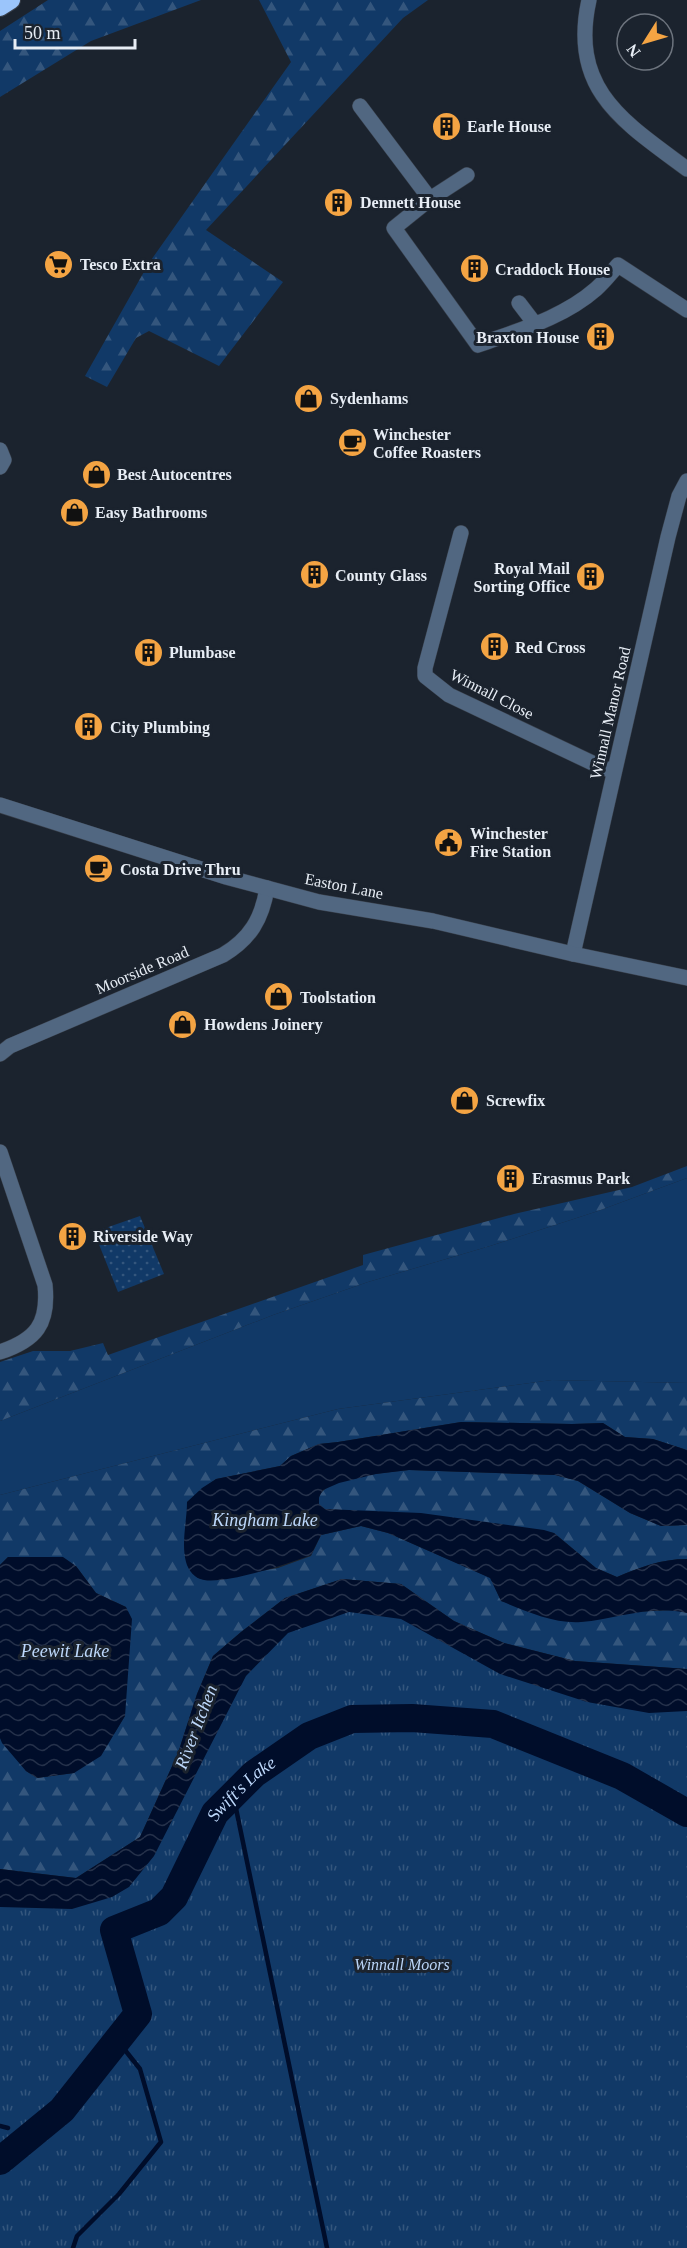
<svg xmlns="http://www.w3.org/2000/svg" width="687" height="2248" font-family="'Times New Roman',serif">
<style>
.grass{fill:#113967}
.forest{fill:url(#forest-firs)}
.park{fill:url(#park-tufts)}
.garden{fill:url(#garden-dots)}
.water{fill:url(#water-waves)}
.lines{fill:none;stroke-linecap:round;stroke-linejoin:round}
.stream{stroke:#000d2a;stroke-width:4.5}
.river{stroke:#000d2a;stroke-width:28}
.minor-casing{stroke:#383f4a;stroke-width:16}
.tertiary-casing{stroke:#383f4a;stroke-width:16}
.motorway-casing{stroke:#383f4a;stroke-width:20}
.minor{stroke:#516781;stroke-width:15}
.tertiary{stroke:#516781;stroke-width:15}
.motorway{stroke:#9bc5fb;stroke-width:18}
.labels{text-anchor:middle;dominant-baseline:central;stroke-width:6;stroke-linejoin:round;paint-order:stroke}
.poi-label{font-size:16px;font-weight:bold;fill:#e7edf5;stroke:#1b232e;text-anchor:start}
.street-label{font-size:16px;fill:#e7edf5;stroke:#1b232e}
.park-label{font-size:16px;font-style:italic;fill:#b9d4f7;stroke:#1b232e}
.water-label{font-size:18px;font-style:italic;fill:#bdd8fb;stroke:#1b232e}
</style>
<defs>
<pattern id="forest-firs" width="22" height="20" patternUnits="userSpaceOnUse" patternTransform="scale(1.5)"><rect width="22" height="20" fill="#113967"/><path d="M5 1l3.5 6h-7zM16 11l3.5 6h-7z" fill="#34567d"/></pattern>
<pattern id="park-tufts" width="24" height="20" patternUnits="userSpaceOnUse" patternTransform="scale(1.5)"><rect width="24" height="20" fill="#113967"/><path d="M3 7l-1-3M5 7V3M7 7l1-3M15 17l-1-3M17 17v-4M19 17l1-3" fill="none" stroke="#34567d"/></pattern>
<pattern id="garden-dots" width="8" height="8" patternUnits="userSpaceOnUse" patternTransform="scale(1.5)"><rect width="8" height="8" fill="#113967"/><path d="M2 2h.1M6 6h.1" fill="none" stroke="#34567d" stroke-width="1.8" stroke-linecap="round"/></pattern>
<pattern id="water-waves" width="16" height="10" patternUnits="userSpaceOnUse" patternTransform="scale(1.5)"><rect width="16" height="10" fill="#000d2a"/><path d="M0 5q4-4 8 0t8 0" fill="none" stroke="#25314a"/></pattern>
</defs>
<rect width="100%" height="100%" fill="#1b232e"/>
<path class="grass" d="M687,1178V1383L552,1380L338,1409L0,1495V1421L273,1315L368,1282L490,1246L595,1212Z"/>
<path class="forest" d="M48,0H201L91,41L0,97V31Z
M259,0H428L403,18L206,230L283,282L219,366L149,331L136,338L107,387L85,376L149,263L291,62Z
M687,1166V1178L595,1212L490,1246L368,1282L273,1315L0,1421V1362L33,1351H70L103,1343L108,1355L363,1265V1255L514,1214L632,1187Z
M552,1380L687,1383V1450L653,1439L625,1437L603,1423L572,1424L461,1422L338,1442L319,1444L291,1456L280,1466L216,1479L187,1502V1517L255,1572L278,1568L311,1556L321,1535L361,1526L388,1533L491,1578L501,1601L580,1622L631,1612L676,1610L687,1613V1669L575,1661L504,1643L454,1621L401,1584L342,1579L285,1598L241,1632L213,1656L197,1694L178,1753L140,1837L76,1878L0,1869V1738L26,1771L37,1778L74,1773L115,1732L125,1716L126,1607L96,1593L76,1566L8,1557L0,1565V1495L338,1409Z
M409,1470L555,1475L578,1481L630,1513L661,1526L687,1525V1559C661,1559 641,1567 617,1577L596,1568L554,1533L371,1512L325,1509L318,1504C319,1499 319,1494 323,1491C336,1477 390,1472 409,1470Z"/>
<path class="park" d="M394,1598L467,1645L687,1692V2248H0V1888L78,1884L145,1842L262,1631Z"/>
<path class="garden" d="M140,1216L164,1274L118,1292L94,1232Z"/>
<path class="water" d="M461,1422L572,1424L603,1423L625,1437L653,1439L687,1450V1525L661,1526L630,1513L578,1481L555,1475L409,1470L376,1474L339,1483L323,1490L319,1497V1504L325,1509L421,1513L544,1530L554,1533L596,1568L617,1577C641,1567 661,1559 687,1559V1613C651,1604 617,1619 581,1622C555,1624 525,1611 501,1601L490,1578L388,1533L361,1526L321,1535L311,1555C288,1564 227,1584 204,1580C195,1579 188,1570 186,1562C181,1543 187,1521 187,1502L202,1488L216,1479L280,1466L291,1456L319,1444L338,1442Z
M8,1557H63L76,1566L96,1593L126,1607L132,1619L125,1716L101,1756L74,1773L37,1778L26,1771L2,1743L0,1738V1565Z
M342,1579L401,1584L454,1621L504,1643L575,1661L687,1669V1711L649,1713L587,1702L500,1674L401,1619L349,1612L288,1633L246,1676L154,1856L129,1887L112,1897L72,1909L0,1907V1869L76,1878L140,1837L178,1753L197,1694L213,1656L241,1632L285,1598Z"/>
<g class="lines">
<path class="stream" d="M233,1794L327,2248
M0,2126L8,2128
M27,2132L34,2133
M73,2248L77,2236L119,2194L161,2142L140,2069L117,2040"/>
<path class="river" id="s1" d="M0,2161L62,2110L138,2014L114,1930L159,1912L174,1897L215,1813L254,1774L309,1736L352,1719L412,1718L493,1724L622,1776L687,1813"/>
<defs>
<path id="minor" d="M589,0C569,90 624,122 687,169
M360,106L430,199
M467,175L430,199L394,228L478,345C519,330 563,318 596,289C604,282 611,273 618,265L687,310
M519,303L535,324
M0,450L4,460L0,467
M461,533L425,668V676L449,695L603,768L614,771
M573,954L668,537L679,496L687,481
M0,1054L10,1046L223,955C250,939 262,919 267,888
M0,1152L45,1285C49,1324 36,1340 0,1352"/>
<path id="tertiary" d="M0,805L226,877L319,902L433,921L573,954L687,978"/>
<path id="motorway" d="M0,7L11,0"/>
</defs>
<use href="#minor" class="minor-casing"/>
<use href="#tertiary" class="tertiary-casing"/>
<use href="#motorway" class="motorway-casing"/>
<use href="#minor" class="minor"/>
<use href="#tertiary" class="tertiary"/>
<use href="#motorway" class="motorway"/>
</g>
<defs>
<symbol id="building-disc" viewBox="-11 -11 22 22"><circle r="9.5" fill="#f4a443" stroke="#1b232e"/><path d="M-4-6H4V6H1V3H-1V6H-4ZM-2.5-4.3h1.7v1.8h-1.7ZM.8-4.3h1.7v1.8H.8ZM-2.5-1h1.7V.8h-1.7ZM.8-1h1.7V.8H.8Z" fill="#111"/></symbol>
<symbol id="supermarket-disc" viewBox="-11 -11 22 22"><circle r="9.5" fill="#f4a443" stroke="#1b232e"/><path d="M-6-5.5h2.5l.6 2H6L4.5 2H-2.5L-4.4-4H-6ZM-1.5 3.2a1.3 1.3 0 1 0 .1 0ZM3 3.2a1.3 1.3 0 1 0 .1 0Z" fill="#111"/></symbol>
<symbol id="shop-disc" viewBox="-11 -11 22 22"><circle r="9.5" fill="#f4a443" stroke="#1b232e"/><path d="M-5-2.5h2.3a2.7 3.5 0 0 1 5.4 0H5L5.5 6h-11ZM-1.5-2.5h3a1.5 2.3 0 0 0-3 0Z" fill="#111"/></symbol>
<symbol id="cafe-disc" viewBox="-11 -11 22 22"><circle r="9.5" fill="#f4a443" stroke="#1b232e"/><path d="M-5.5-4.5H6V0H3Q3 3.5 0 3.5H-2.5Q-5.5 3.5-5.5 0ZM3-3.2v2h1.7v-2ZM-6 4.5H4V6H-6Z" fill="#111"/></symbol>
<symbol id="civic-disc" viewBox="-11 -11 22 22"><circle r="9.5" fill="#f4a443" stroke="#1b232e"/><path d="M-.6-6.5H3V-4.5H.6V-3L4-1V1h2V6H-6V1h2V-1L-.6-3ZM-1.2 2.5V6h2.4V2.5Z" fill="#111"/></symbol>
</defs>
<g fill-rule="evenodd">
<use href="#building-disc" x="430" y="110" width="33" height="33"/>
<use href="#building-disc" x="322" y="186" width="33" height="33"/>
<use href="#supermarket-disc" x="42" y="248" width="33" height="33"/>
<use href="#building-disc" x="458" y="252" width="33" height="33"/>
<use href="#building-disc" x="584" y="320" width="33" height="33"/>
<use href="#shop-disc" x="292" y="382" width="33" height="33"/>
<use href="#cafe-disc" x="336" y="426" width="33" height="33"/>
<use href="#shop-disc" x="80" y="458" width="33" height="33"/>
<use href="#shop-disc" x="58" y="496" width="33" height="33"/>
<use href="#building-disc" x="298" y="558" width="33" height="33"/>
<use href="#building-disc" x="574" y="560" width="33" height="33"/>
<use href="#building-disc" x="478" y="630" width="33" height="33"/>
<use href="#building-disc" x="132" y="636" width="33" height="33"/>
<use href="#building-disc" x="72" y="710" width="33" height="33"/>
<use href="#civic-disc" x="432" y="826" width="33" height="33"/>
<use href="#cafe-disc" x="82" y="852" width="33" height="33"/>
<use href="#shop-disc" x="262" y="980" width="33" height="33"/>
<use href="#shop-disc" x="166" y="1008" width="33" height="33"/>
<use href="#shop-disc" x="448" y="1084" width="33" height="33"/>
<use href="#building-disc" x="494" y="1162" width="33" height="33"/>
<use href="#building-disc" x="56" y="1220" width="33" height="33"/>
</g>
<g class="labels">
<g class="poi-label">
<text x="467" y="126">Earle House</text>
<text x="360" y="202">Dennett House</text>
<text x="80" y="264">Tesco Extra</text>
<text x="495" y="269">Craddock House</text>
<text x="579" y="337" text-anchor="end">Braxton House</text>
<text x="330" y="398">Sydenhams</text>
<text x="373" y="434">Winchester<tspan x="373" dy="18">Coffee Roasters</tspan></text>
<text x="117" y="474">Best Autocentres</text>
<text x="95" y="512">Easy Bathrooms</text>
<text x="570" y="568" text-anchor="end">Royal Mail<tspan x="570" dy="18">Sorting Office</tspan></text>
<text x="335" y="575">County Glass</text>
<text x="515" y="647">Red Cross</text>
<text x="169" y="652">Plumbase</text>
<text x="110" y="727">City Plumbing</text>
<text x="470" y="833">Winchester<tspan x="470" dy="18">Fire Station</tspan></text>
<text x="120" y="869">Costa Drive Thru</text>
<text x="300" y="997">Toolstation</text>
<text x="204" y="1024">Howdens Joinery</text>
<text x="486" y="1100">Screwfix</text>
<text x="532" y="1178">Erasmus Park</text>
<text x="93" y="1236">Riverside Way</text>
</g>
<g class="street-label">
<text transform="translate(492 694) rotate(27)">Winnall Close</text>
<text transform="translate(610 713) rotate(-77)">Winnall Manor Road</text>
<text transform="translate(344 886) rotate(11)">Easton Lane</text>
<text transform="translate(142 970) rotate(-23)">Moorside Road</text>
</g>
<g class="park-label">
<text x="402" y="1964">Winnall Moors</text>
</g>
<g class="water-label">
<text x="265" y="1520">Kingham Lake</text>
<text x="65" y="1651">Peewit Lake</text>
<text transform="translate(196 1727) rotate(-69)">River Itchen</text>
<text stroke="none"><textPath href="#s1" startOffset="489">Swift's Lake</textPath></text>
</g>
</g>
<g transform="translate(645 42) rotate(233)"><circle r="28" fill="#1b232e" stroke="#6d747e" stroke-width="1.5"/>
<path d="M0-4.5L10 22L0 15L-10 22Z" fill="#f4a443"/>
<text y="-9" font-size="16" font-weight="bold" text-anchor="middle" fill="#e7edf5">N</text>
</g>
<path d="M15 39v9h120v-9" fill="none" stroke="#e7edf5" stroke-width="3"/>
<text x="24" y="39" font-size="18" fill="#e7edf5" stroke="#1b232e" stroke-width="4.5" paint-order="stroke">50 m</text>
</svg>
